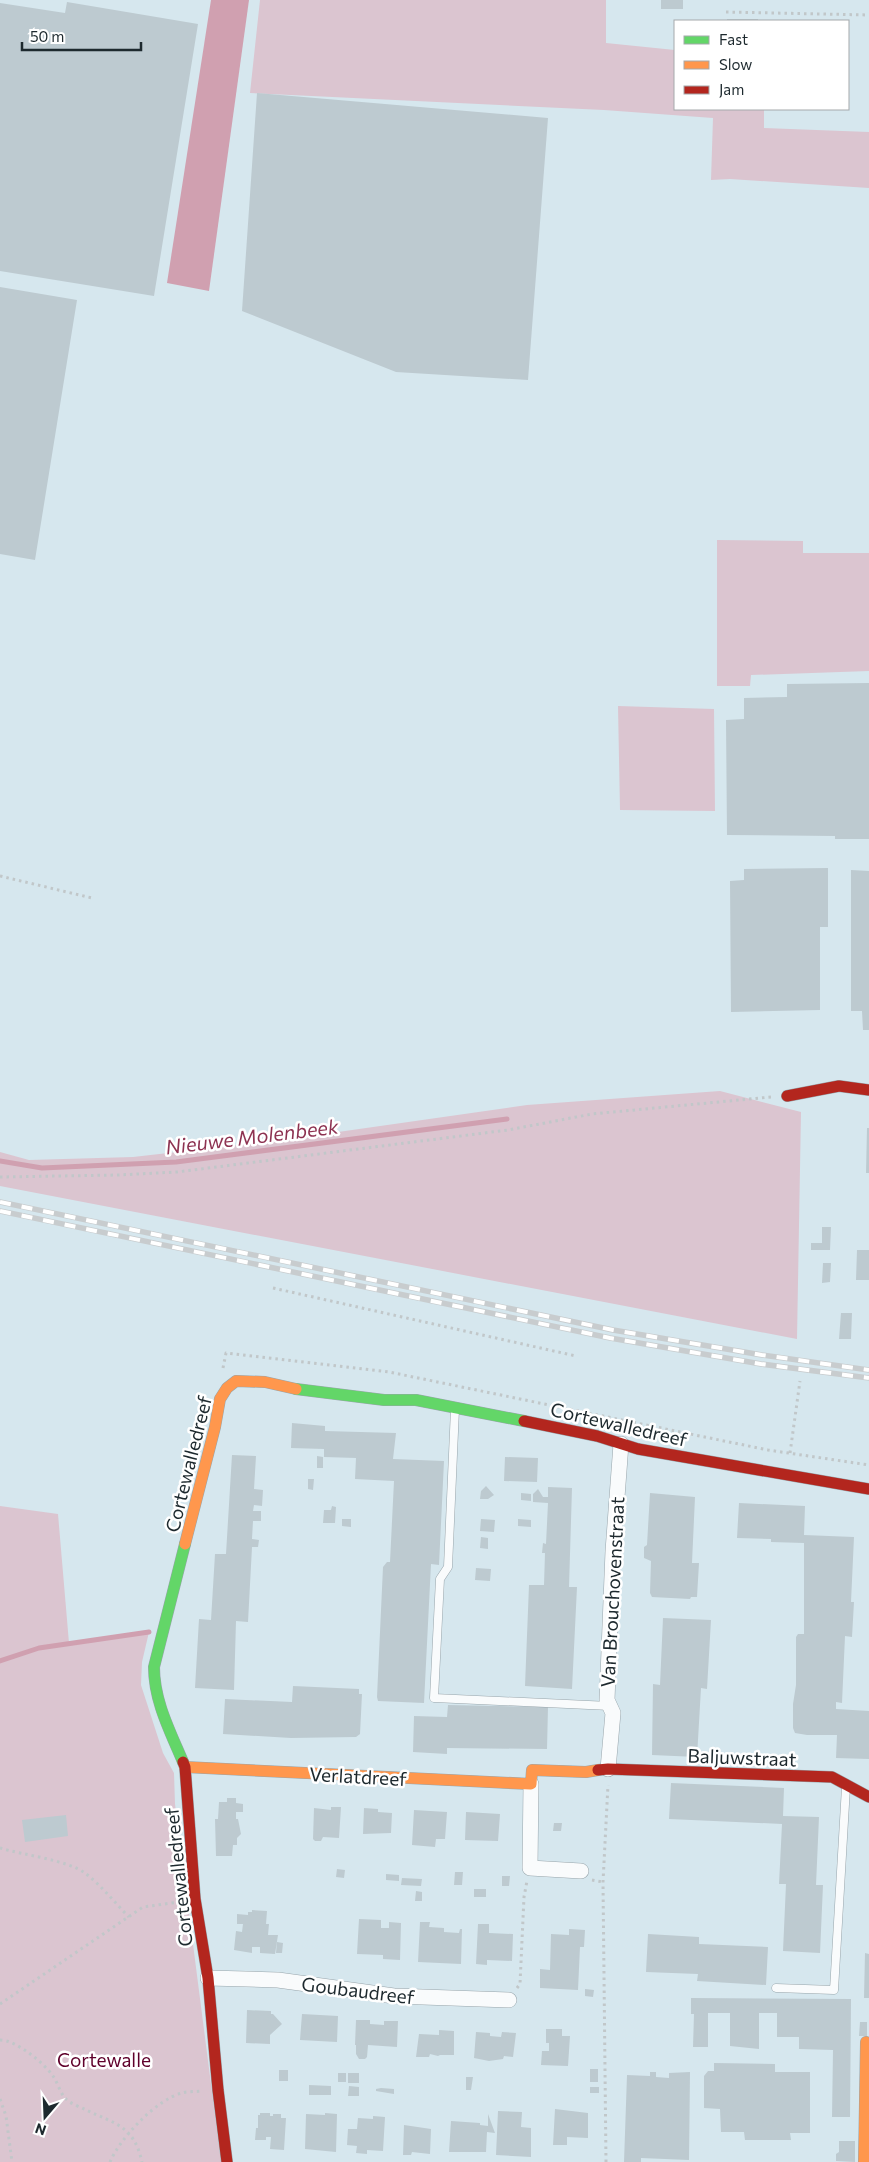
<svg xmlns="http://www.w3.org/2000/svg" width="869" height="2162" font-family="Commissioner,sans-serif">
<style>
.green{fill:#dbc5d0}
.water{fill:#d0a0b0}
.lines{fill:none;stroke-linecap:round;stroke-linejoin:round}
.stream{stroke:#d0a0b0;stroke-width:5}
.building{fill:#bdcad0}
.lane-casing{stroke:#98a5ab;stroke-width:9}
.street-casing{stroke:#98a5ab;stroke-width:16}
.fast-casing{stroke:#98a5ab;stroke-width:12}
.slow-casing{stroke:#98a5ab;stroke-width:12}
.jam-casing{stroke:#98a5ab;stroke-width:12}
.path{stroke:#c1c7c9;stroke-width:3;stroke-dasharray:2.5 4;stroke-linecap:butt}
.lane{stroke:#f9fbfc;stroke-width:8}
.street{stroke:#f9fbfc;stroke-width:15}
.fast{stroke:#63d668;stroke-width:11}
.slow{stroke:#ff974d;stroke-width:11}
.jam{stroke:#b3261e;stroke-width:11}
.rail-casing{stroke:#c8ccce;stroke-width:5.5}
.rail{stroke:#fff;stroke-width:4;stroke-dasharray:11;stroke-linecap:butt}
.labels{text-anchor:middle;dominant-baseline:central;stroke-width:5;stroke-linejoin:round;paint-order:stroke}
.street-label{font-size:19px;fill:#1d292e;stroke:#fff}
.park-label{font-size:19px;fill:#5f002b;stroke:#fff}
.water-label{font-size:20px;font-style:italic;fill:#8d3251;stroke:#fff}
</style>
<rect width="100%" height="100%" fill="#d6e7ee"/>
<path class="green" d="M260,0H606V43L675,50V109H764V128L869,132V188L730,179L711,180L713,118L604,110L250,93Z
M717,540L803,541V553H869V671L751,675L750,686H717Z
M618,706L714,709L715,811L620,810Z
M720,1091L801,1112L797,1339L0,1186V1152L29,1160L133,1157L282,1140L527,1105Z
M0,1506L58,1514L69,1643L149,1632L142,1662L141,1685L163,1753L174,1773L175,1804L221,2162H0Z"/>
<path class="water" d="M211,0H249L209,291L167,283Z"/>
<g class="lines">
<path class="stream" d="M0,1161L42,1168L176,1162L507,1119
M0,1661L39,1648L149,1632"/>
</g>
<path class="building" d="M661,0H683V9H661Z
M67,2L198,24L154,296L0,271V3L65,13Z
M727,19H758V21H727Z
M257,93L548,118L528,380L396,372L242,311Z
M0,287L77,300L35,560L0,554Z
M869,683V839H835V836L727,835L726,720L744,719V698L787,697V684Z
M828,868V927H820V1010L731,1012L730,881L744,880V869Z
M851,870L869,871V1030H863L862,1011H851Z
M867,1128H869V1173H866Z
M822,1227H831L830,1250H811V1243H822Z
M857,1250H869V1280H856Z
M823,1263H831L830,1282L822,1283Z
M841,1313H852L851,1339H839Z
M292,1423L325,1426V1431L396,1433L393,1459L444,1461L439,1565L431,1564L424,1703L378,1701L377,1697L383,1567L387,1562H390L394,1481L355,1479L356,1458L324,1457V1449L291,1448Z
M232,1455L256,1456L254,1489L263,1490L262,1506L254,1505L253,1511H261V1521H253L252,1539L259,1540L258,1547H252L248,1622L236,1621L234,1690L195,1688L199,1619L211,1620L215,1554H226Z
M317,1456L323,1457V1468H317Z
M505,1457L538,1458L537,1482L504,1481Z
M308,1479H314L313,1490L308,1489Z
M486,1486L494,1495L488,1499H480L481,1491Z
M548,1487L572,1488L569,1587H577L572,1689L525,1686L529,1585H544L545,1553H542L543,1543L546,1544L548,1503L533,1502V1494L538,1489L543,1497H548Z
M521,1493L531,1494V1501L521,1500Z
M650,1493L695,1497L692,1563H699L697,1597H691L690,1599L652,1597L650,1593L651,1561L644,1558V1547L647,1545Z
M739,1503L805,1506L804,1535L854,1537L851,1602H854L852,1637L845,1636L842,1703L836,1702V1709L869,1711V1759L836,1758L837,1735H807L795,1733L793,1728V1704L796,1685V1637L798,1634H804V1543L771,1542V1539L737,1538Z
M332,1506L336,1507L335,1523H323L324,1510H331Z
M342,1519H351V1527L342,1526Z
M481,1519L495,1520L494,1532L480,1531Z
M518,1519L531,1520V1527L518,1526Z
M481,1537L488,1538V1549L480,1548Z
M476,1568L491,1569L490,1581L475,1580Z
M663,1618L711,1620L707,1689L701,1688L697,1757L652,1755L653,1684L660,1685Z
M293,1686L359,1689V1694H362L360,1734L356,1737L291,1738L223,1734L225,1699L292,1702Z
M448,1705L548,1707L547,1749L447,1748V1754L413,1752L414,1716L447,1717Z
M671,1783L784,1788L783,1816L819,1817L816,1885H823L820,1953L783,1951L786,1884H779L782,1824L669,1819Z
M227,1798H236V1803L243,1804V1812H236V1819H238L241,1834L237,1838V1845H233L232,1856H216L215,1819H218L219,1802H227Z
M331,1807H341L339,1838L323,1837L321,1841H315L313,1839L314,1808L331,1810Z
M364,1808L378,1809V1812L392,1813L391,1833L363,1834Z
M414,1810L447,1812L445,1839H436L435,1847L412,1845Z
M466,1812L500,1814L498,1841L465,1840Z
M66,1815L68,1836L25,1842L22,1820Z
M554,1823H562L561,1831H553Z
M337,1869L345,1870L344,1878L336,1877Z
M455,1872H463L462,1885H454Z
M386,1874L399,1875V1881L386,1880Z
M502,1876H510L509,1886H502Z
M402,1878L422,1879L421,1886L401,1885Z
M474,1889H486V1897H474Z
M416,1891L422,1892V1901H415Z
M252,1910L267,1911L266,1924H269L268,1935H278L275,1954L260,1953V1947H252V1953L234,1950L236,1931L242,1932L243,1924H237V1914L248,1915V1912H252Z
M359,1919L381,1920V1928H389V1922L401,1923L400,1960L383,1959V1955L357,1954Z
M420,1922H430L429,1927L444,1928V1932L459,1933L460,1929H462L461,1964L418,1962Z
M478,1924H489V1933L513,1934L512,1961L487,1960V1965L476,1964Z
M569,1929L585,1930L584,1947H580L578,1990L540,1988V1969L550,1970L551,1934L569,1935Z
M648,1934L699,1937V1944L768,1947L766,1985L697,1981L698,1974L646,1972Z
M277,1942L283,1943L282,1953H276Z
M865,1953L869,1954V1998H864Z
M585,1989L594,1990L593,1997L585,1996Z
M691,1998L851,1999L850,2117H832L833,2050L799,2049V2037H777V2013H759V2049L730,2046V2013H708V2047H693L694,2014H691Z
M247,2010L271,2011V2014H273L282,2024L270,2035V2044L246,2043Z
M302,2014L338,2016L337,2042L300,2040Z
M356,2020H370V2024L384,2025V2021H398L397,2047L368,2045L367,2057L365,2059H359L356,2054V2045H355Z
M860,2022H867V2036H859Z
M546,2029H562V2036H570L568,2066L541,2065L542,2051H549V2043H546Z
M439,2030L454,2031V2055H440L438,2056L430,2054L429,2057H416L419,2034L439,2035Z
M476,2032L490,2033V2036L501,2037L502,2032L516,2033L513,2057L504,2056L503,2059L489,2061L474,2058Z
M714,2063L775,2064V2072H810V2133H790L791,2140H745L744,2132H721L720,2109L704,2108V2076L708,2071H714Z
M590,2069H598V2082H590Z
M279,2070H288V2081H279Z
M650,2072H656V2077L669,2078V2073L690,2072L689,2160L641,2158V2162H624L627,2075L650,2076Z
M338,2073H346V2082H338Z
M348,2073H359V2083H348Z
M466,2077H473L471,2090H466Z
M309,2085L331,2086V2095H309Z
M349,2086L359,2087V2096H348Z
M590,2087H599V2093H590Z
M381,2088L394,2089V2094L376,2091V2089Z
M555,2109L588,2113V2138L567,2137V2145H553Z
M498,2111L522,2112L521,2127L531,2128V2157L496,2155Z
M260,2113H270V2116H273V2114H281V2118H286L284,2150L270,2149L271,2137H266V2140H255L256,2128H258V2115H260Z
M325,2113L337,2114L336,2152L305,2149L306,2114L325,2115Z
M488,2114L495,2133L487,2132L486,2152H449L451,2121L480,2123V2125L488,2126Z
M373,2116L385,2117L383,2151L367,2150V2154L356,2153L357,2146L347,2145L348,2129H357L358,2118L373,2119Z
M404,2125L431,2129L430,2154L412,2152L411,2155H403Z
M839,2141H855V2162L836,2161V2154L839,2152Z"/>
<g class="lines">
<defs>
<path id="lane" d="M455,1409L448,1567L440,1579L434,1698L610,1706
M776,1988L834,1990L846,1787"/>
<path id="street" d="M608,1769L613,1713L607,1700L613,1551L621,1444
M531,1784L530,1868L581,1871
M208,1978L278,1980L394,1996L509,2000"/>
<path id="fast" d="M296,1389L384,1400H416L524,1421
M183,1762C170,1731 154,1701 154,1667L185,1544"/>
<path id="slow" d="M185,1544L215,1427L220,1399L227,1388L236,1381L265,1382L296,1389
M185,1767L531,1784L532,1770L586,1772L598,1770
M864,2162L866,2042"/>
<path id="jam" d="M787,1096L839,1086L869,1090
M524,1421L597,1436L638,1449L869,1489
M183,1762L185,1767L195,1899L208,1978L218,2090L227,2162
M598,1770L608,1769L832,1777L869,1797"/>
</defs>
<use href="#lane" class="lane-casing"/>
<use href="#street" class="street-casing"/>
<use href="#fast" class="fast-casing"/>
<use href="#slow" class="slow-casing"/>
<use href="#jam" class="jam-casing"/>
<path class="path" d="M726,12L869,15
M0,876L92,898
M0,1177L118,1175L177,1172L508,1130L592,1114L771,1097
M273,1288L576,1356
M223,1368L226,1353L389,1372L768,1450L869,1465
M790,1453L800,1381
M0,1848C23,1855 67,1860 85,1873C101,1885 115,1903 129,1917
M592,1880L603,1882
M517,1988L520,1984L524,1897L527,1881
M0,2004L143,1907L179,1902
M0,2040C16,2040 44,2063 53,2076C58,2083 60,2093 66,2099C71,2104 80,2107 86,2110C116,2124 134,2126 142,2162
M0,2099L6,2116L12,2162
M110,2162C120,2138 157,2099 182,2093C188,2091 195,2092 202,2091
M606,2162L603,1882L608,1785"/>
<use href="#lane" class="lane"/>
<use href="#street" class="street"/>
<use href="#fast" class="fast"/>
<use href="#slow" class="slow"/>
<use href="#jam" class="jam"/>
<defs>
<path id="rail" d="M0,1202L613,1330L762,1355L869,1370
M0,1211L610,1338L761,1364L869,1378"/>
</defs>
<use href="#rail" class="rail-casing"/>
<use href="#rail" class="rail"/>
</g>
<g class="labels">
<g class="street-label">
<text transform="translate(619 1424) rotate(13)">Cortewalledreef</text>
<text transform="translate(188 1464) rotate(-76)">Cortewalledreef</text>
<text transform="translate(612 1592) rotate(-87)">Van Brouchovenstraat</text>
<text transform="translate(742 1757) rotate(2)">Baljuwstraat</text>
<text transform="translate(358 1776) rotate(3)">Verlatdreef</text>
<text transform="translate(178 1877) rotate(-96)">Cortewalledreef</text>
<text transform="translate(358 1990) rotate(7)">Goubaudreef</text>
</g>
<g class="park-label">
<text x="104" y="2059">Cortewalle</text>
</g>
<g class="water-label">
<text transform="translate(252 1136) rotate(-7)">Nieuwe Molenbeek</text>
</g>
</g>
<rect x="674" y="20" width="175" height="90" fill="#ffffff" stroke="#a5a9ab"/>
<rect x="684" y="36" width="25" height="8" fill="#63d668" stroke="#a5a9ab"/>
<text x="719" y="45" font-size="15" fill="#1d292e">Fast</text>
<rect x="684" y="61" width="25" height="8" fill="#ff974d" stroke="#a5a9ab"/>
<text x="719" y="70" font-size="15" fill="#1d292e">Slow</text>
<rect x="684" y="86" width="25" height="8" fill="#b3261e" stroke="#a5a9ab"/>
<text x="719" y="95" font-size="15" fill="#1d292e">Jam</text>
<g transform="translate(45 2117) rotate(199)" stroke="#ffffff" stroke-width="4" paint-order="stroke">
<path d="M0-4L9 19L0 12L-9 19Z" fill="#1d292e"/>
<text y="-8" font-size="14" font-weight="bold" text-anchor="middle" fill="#1d292e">N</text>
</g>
<path d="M22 42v8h119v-8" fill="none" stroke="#1d292e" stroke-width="2.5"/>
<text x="30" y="42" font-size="15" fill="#1d292e" stroke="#ffffff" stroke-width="4" paint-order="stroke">50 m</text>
</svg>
